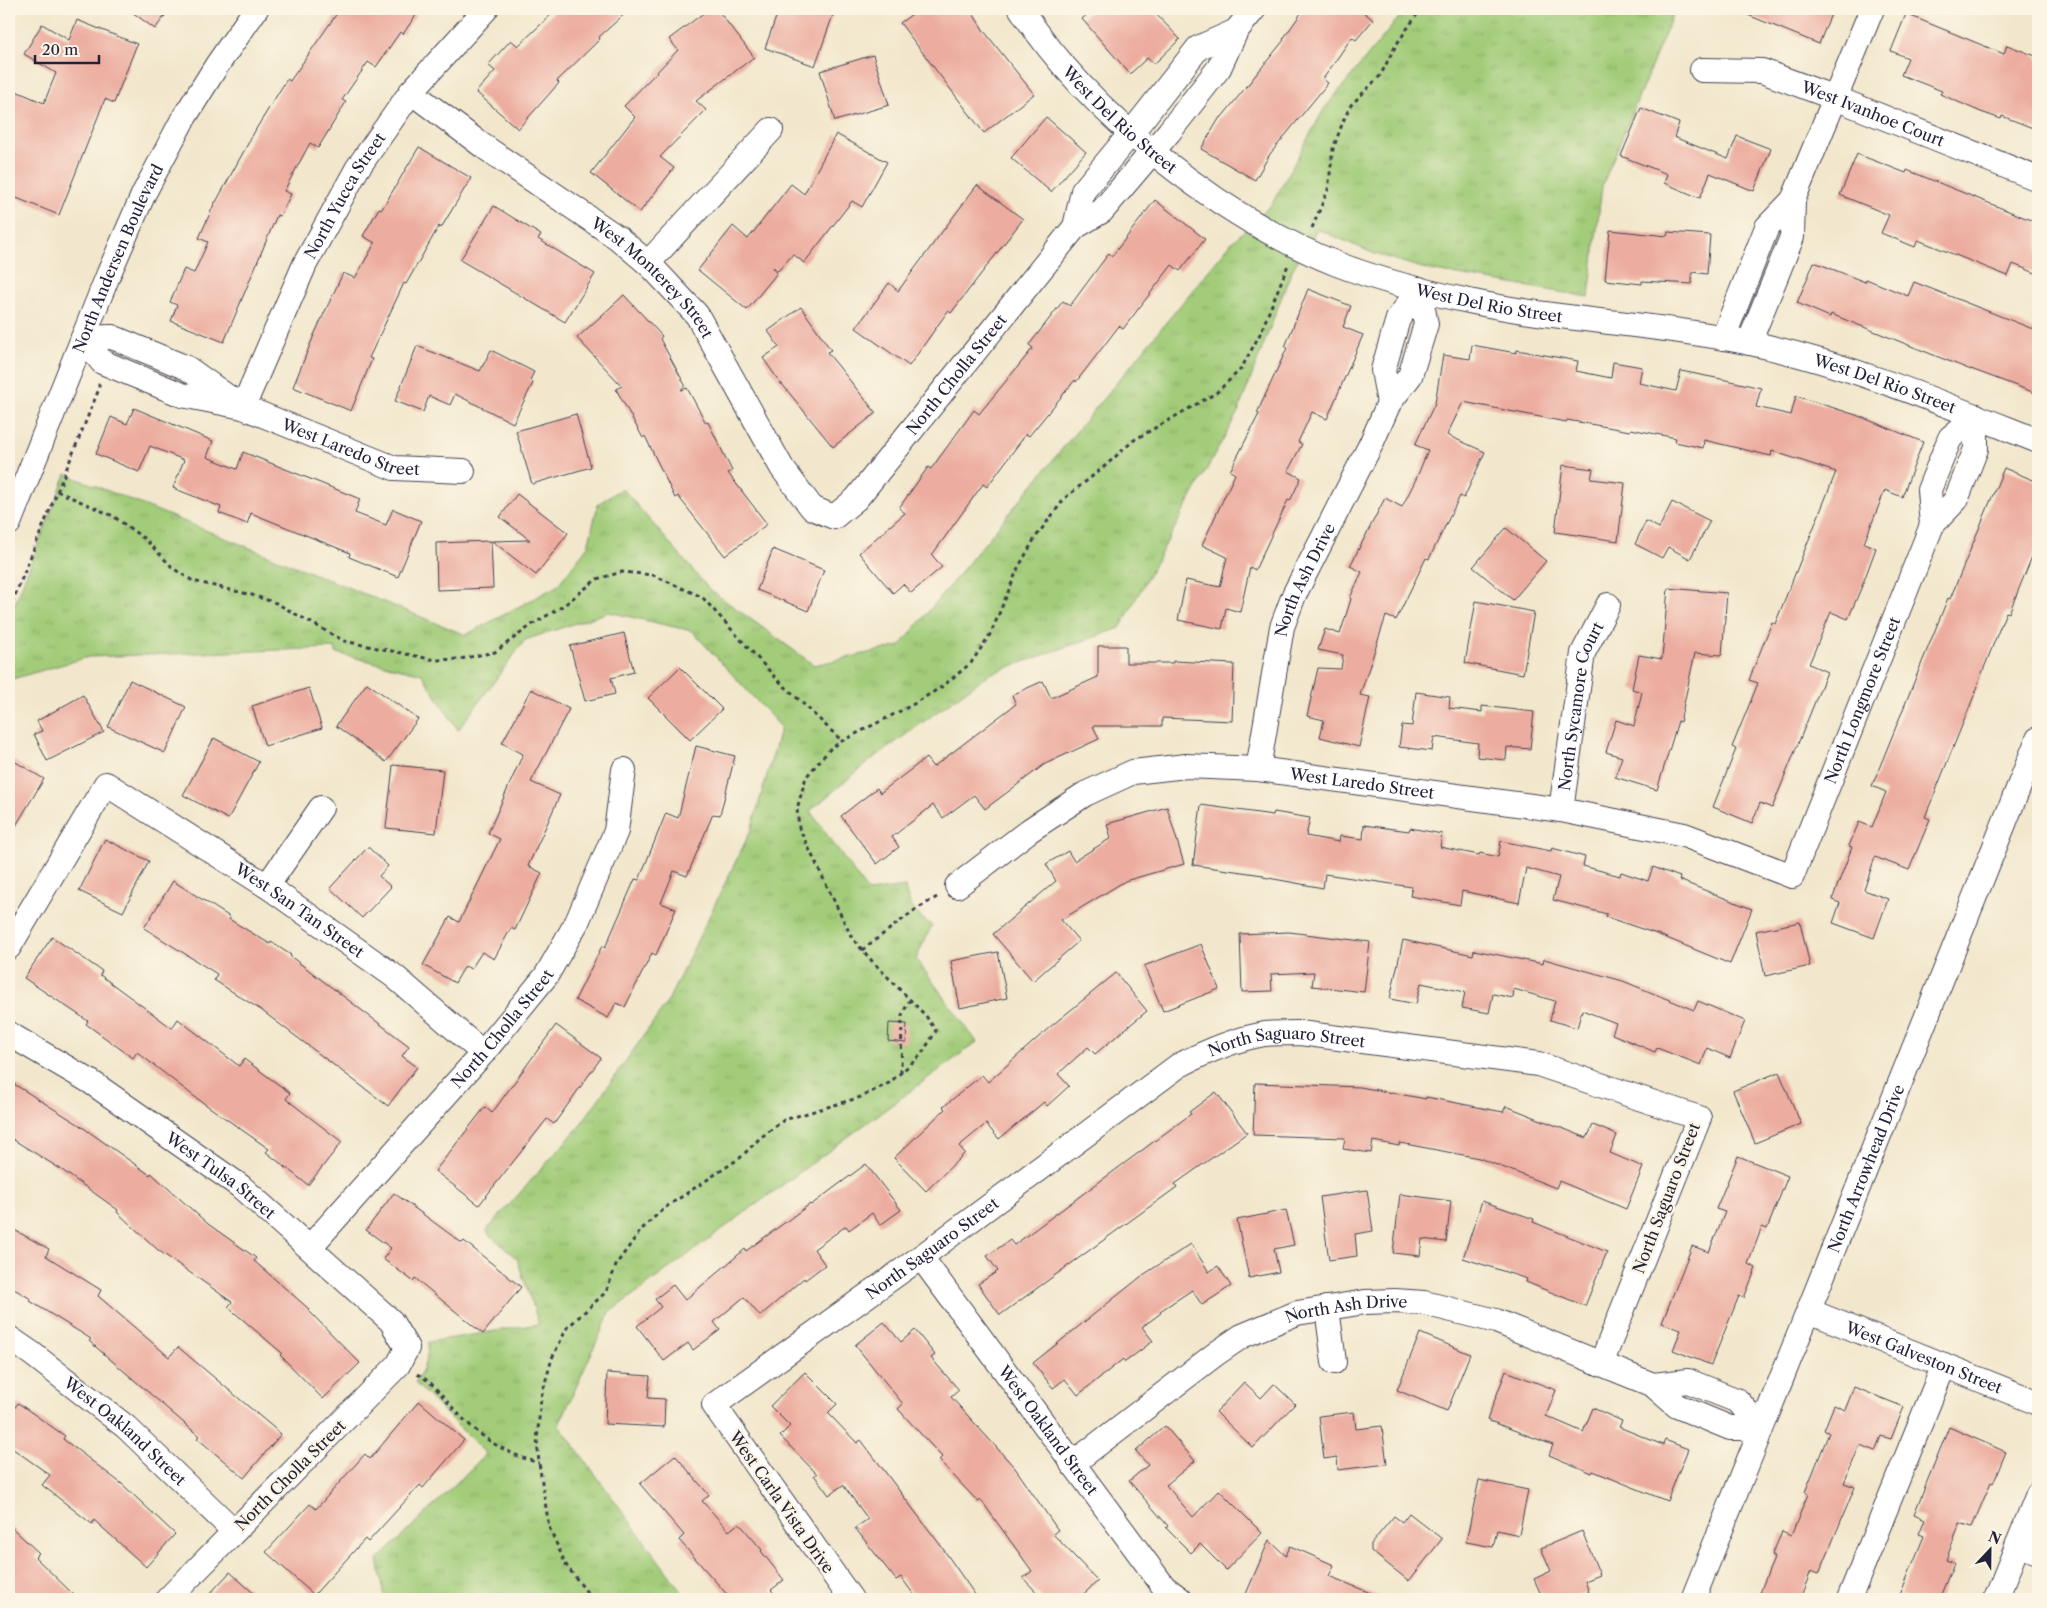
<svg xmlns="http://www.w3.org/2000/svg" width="2047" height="1608" font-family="'Libre Caslon Text',serif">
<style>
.grass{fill:url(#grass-tufts);stroke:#62775a}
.building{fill:#ecada0}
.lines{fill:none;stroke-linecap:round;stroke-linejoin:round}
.minor-casing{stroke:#414051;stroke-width:26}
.path{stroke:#414051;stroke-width:3;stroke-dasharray:4 4;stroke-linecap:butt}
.minor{stroke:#fff;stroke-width:24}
.labels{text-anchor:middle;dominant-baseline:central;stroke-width:5;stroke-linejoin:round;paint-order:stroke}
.street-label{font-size:16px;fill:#22223b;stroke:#fcf5e5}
</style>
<defs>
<pattern id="grass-tufts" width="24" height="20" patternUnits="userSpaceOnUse" patternTransform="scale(1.25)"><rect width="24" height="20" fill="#a2cc79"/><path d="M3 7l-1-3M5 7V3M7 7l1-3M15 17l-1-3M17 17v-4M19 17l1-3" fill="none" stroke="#8baf6a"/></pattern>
</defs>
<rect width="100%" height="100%" fill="#fcf5e5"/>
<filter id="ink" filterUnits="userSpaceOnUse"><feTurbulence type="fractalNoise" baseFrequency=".02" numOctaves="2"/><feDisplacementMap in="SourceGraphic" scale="10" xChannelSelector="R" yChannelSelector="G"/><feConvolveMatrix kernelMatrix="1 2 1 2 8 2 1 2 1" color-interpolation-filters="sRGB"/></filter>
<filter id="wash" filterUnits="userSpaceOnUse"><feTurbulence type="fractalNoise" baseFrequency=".0096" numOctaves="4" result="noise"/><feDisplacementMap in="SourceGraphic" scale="20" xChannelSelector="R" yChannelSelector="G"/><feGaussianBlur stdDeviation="1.12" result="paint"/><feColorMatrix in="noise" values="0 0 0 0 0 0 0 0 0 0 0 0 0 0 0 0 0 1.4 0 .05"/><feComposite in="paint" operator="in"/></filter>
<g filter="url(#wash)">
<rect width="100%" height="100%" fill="#f2e7cc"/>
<path class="grass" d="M1406,9H1675L1602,186L1589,297L1429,270L1375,254L1317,229L1292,270L1238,412L1120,628L989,674L867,763L810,811L868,892L905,887C908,905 916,915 932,925L916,959L977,1042L610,1312L559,1425L687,1599H385L378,1560L486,1454L415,1383C423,1372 429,1355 428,1342L539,1324L517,1259L486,1231L578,1128L667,1003L751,830L781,727L692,631L609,612L525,640L458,730L422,674L336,653V648L88,657L9,680V618L66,474L466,635L557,586L588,546L598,504L622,488L709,589L814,665L900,646L1233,241L1272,204L1324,109Z"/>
<g id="blocks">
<path class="building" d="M128,9H170L155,29Z
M340,9H420L403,34L400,32L376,67L368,62L342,100L346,102L318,148L310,143L284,191L291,194L280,216L277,215L224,342L171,321L177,305L170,302L184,269L194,273L208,242L199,238L215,202H216L256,129L287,79L290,81Z
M557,9H630L599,37L600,39L557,81L559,83L518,129L476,92L495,71L488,65L511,40L518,46Z
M709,9H717L754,57L696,101L706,110L660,157L674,168L640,212L591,173L635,117L624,106L678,50L669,39Z
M779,9H814L833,15L815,66L765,48Z
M919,9H970L984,31L1034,94L984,133L900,23Z
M1093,9H1151L1180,39L1154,64L1147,58L1130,74L1082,19Z
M1304,9H1360L1373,20L1356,40L1352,37L1323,79L1328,83L1270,154L1255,180L1201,149L1220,117L1221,118L1284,40L1283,39Z
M1733,9H1833L1819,44Z
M1906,14L2004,54L2007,45L2038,57V130L2002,116L2001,119L1981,112L1940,94L1942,91L1901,75L1908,58L1891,51Z
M77,20L137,44L114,103L105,99L59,215L9,195V88L44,103L56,73L24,54L42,24L69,40Z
M873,55L889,105L835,121L820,71Z
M1641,108L1679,123L1674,137L1728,159L1737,136L1771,149L1754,191L1710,173L1700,198L1664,183L1667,174L1621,156Z
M1046,117L1086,152L1051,192L1011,158Z
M836,134L887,162L862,207L852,201L804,263L793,254L778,271L773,267L777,273L747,310L698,270L733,226L748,239L791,184L804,194Z
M419,147L471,178L441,228L439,226L406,284L404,283L369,358L372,359L351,411L293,387L314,335L343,273L355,278L375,243L363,236L379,208L382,209Z
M1857,154L1906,173L1907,170L2038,223V274L2013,264L2008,276L1918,240L1915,247L1881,233L1889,215L1840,195Z
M977,185L1023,219L951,313L948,311L909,366L856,328L889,283L898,291Z
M1155,200L1205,239L1180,271L1172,265L1123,329L1119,326L1076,382L1075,380L1029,436L1026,434L987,487L983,484L932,555L942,567L911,593L903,584L893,593L859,553L905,513L899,508L928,467L931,469L974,410L979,414L1033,348L1029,345L1063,301L1070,306L1109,253L1112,256Z
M494,206L541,235L538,239L595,274L565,322L460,260Z
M1610,230L1667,236L1668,232L1710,235L1707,274L1692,272V284L1642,281V284L1605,280Z
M1814,262L1865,282L1866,279L1908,296L1914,282L2038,331V394L1971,369V370L1831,314L1830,317L1797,303Z
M1308,289L1351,306L1343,327L1363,335L1327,419L1312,412L1298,442L1302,444L1288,471L1301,478L1290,501L1288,500L1255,570L1250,567L1240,612L1226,608L1222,629L1178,620L1186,580L1220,587L1227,557L1202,545L1235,474L1230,471L1259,414L1257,413L1287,348L1285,347Z
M624,295L662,336L660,339L685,385L681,390L687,388L706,423L708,422L732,471L728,473L767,524L725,556L678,496L675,498L645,436L643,438L616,389L622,386L577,338Z
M801,307L831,350L827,352L876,413L833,447L782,384H781L763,358L779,347L768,331Z
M1472,345L1516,353L1517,350L1578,361L1576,371L1611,378L1613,362L1642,367L1639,383L1676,391L1681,371L1726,380L1761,388L1756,407L1791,415L1796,396L1856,415L1923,442L1902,497L1885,490L1864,543L1876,548L1862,586L1848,619L1831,612L1809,664L1827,672L1772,808L1760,803L1752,823L1713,807L1736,749L1732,747L1758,683L1749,680L1772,622L1775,624L1836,472L1772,451L1771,456L1704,440L1703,448L1675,442L1676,438L1631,429L1630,431L1567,420L1566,422L1463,402L1447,435L1485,452L1464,498L1460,496L1429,559L1426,558L1396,620L1386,616L1360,695L1370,697L1359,747L1320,737L1324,720L1307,716L1318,668L1341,669L1343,655L1318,650L1325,629L1340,634L1351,599L1350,598L1362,572L1350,566L1385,498L1402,507L1417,477L1428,450L1415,445L1435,403L1443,355L1470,359Z
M417,346L480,371L491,350L534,372L530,380L533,383L513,423L455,394L450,405L429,396L423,412L395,401Z
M134,408L213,441L207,457L237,469L243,452L360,499L355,513L386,525L393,509L421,521L398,577L349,557L350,553L251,513L247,524L219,513L221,507L173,488L184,460L150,446L139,472L96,454L111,417L127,424Z
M576,414L591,467L532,484L516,431Z
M1563,465L1593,469L1591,479L1625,483L1618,541L1555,532Z
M2004,468L2038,482V542L2009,613L2006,612L1977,686H1978L1925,817L1930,819L1909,870L1875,857L1864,890L1888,899L1874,938L1833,923L1840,903L1832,900L1852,847L1849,846L1859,822L1872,827L1886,792L1872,786L1948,598L1950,599Z
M517,494L568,533L536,575L492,541L530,540L500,517Z
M1672,502L1710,521L1690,559L1668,547L1662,558L1635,544L1646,521L1659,528Z
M1506,528L1546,561L1513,600L1473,567Z
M491,541L493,588L437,590L436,543Z
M773,549L824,570L808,611L757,590Z
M1668,588L1727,593L1722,655L1695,653L1680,722L1678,721L1657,790L1615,777L1622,757L1606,752L1616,720L1634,726L1642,692L1632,689L1639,655L1662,659Z
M1476,601L1534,612L1523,674L1465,663Z
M624,633L634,672L611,678L615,694L585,701L570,646Z
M1098,646H1126V663H1173V661L1234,664L1232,721L1162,718V726H1093L1099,739L1045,764L985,809L974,795L943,818L933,805L892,837L899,847L877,864L841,816L877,788L880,793L926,758L933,767L1016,704L1012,695L1043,681L1051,698L1098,677Z
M680,667L722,709L690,740L648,698Z
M130,680L186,707L165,753L108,727Z
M367,683L418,719L386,762L336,726Z
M309,688L322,728L265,746L252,706Z
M531,689L569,709L531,782L560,795L528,866L542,873L515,930L511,928L494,959L482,952L471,969L465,966L455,983L423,965L450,917L459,922L500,839L488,833L523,754L502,743Z
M1416,692L1450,697L1449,708L1482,712V706L1534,712L1530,749L1507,747L1506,760L1477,757L1478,743L1434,737L1432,751L1399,747L1402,725L1412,726Z
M83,695L104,732L47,761L34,734L42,731L37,721Z
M214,738L259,762L228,819L183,795Z
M696,746L735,756L720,815L713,814L687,876L674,871L661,903L676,909L656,955L652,953L625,1007L616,1003L608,1018L575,1000L602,946L605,948L635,879L639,880L666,813L678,818Z
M9,758L44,779L9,837Z
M393,765L443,770L436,833L386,828Z
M1201,805L1273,815L1274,812L1310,818L1306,836L1339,842L1340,836L1363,839L1364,825L1409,831L1410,828L1442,834L1440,847L1479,855L1480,853L1498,857L1501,841L1551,851L1552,848L1585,857L1583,866L1620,876L1621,872L1648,881L1653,867L1680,877L1679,880L1752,909L1730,964L1657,934L1606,917L1607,914L1553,900L1559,877L1526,868L1519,903L1462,891L1460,905L1410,896L1412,887L1325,874L1323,888L1263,877V875L1193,865Z
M1167,807L1184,864L1125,881L1061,920L1079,941L1033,981L993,934L1056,881L1046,864L1068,851L1074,861L1111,838L1107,824Z
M105,839L149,861L123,912L79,891Z
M368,847L388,866L379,876L391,887L362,918L330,888Z
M173,881L230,917L229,919L270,944L271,942L291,955L290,956L409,1046L402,1056L417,1067L388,1106L261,1010L214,980L217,974L144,928Z
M1800,922L1810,966L1765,976L1756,931Z
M1289,932L1370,942L1364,992L1312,986L1314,972L1271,974L1272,991L1242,992L1240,934Z
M52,937L102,971L100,975L172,1028L178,1019L239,1066L244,1059L290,1093L286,1099L342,1142L308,1185L266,1152L269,1149L195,1097L137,1052L133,1058L86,1024L88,1021L24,978Z
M1403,940L1473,955L1474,950L1543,964L1544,959L1623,981L1694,1010L1698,1001L1745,1021L1730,1058L1707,1048L1701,1065L1657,1048L1655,1052L1612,1034L1616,1023L1582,1010L1577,1028L1550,1020L1555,1001L1514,989L1513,998L1493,994L1489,1013L1462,1008L1465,992L1421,983L1416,1004L1390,999Z
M1201,944L1219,989L1163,1011L1144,966Z
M998,952L1007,998L960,1008L951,961Z
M1116,973L1147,1011L1095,1054L1088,1047L1058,1074L1069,1086L1047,1106L1044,1102L999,1139L986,1124L959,1146L965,1153L926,1191L894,1158L945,1109L943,1107L982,1075L988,1082L1050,1027Z
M889,1023L907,1024L906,1043L888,1041Z
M556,1025L601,1058L554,1124L547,1119L479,1205L435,1171L485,1107L492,1113Z
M1779,1072L1801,1124L1755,1143L1733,1091Z
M9,1081L78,1124L150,1175L151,1173L208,1224L256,1258L254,1261L309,1309L308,1310L360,1363L323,1399L280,1355L282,1353L228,1307L232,1302L158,1250L117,1212L118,1210L59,1168L9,1137Z
M1255,1083L1360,1087L1426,1099V1097L1503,1112L1506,1106L1587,1138L1593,1125L1617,1135L1610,1153L1643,1167L1626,1209L1559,1181L1556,1188L1479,1158L1400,1143L1399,1146L1373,1141L1371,1153L1343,1149L1345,1138L1253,1135Z
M1216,1092L1247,1133L1175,1184L1177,1187L1000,1315L978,1284L998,1271L987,1256L1010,1240L1014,1245L1191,1114L1189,1112Z
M1738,1156L1788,1176L1767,1229L1762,1227L1748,1264L1756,1268L1744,1298L1739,1296L1711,1365L1673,1350L1681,1330L1662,1323L1692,1246L1709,1252L1725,1212L1716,1209Z
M866,1164L901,1210L880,1225L872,1213L849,1230L846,1226L814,1249L825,1265L805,1280L804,1278L760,1316L744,1297L714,1322L720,1330L693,1350L688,1343L664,1361L637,1326L661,1307L655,1299L673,1285L685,1300L745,1249L746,1251L810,1204L811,1205Z
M1367,1190L1373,1231L1355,1234L1357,1256L1329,1260L1320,1197Z
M394,1193L462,1243L464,1241L521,1287L483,1334L415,1278L413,1281L383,1259L391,1248L366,1230Z
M1400,1194L1451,1201L1446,1242L1422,1239L1420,1256L1393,1253Z
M1482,1201L1534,1219L1533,1222L1607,1252L1585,1306L1526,1282L1527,1279L1463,1258Z
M1286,1210L1294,1245L1274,1249L1279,1272L1249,1278L1237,1220Z
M9,1227L49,1249L46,1256L101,1290L98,1296L169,1357L178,1347L281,1434L244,1478L197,1438L199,1436L89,1341L91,1339L30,1301L31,1299L9,1286Z
M1191,1244L1209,1272L1218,1266L1231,1286L1202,1305L1192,1290L1160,1311L1161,1313L1142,1327L1153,1341L1125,1362L1123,1359L1078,1395L1065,1379L1053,1388L1033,1363L1143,1275Z
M884,1322L901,1342L915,1330L935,1355L931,1358L959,1390L951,1397L1015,1468L1058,1530L1053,1534L1098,1581L1078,1599H1043L1023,1578L1032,1571L981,1500L978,1502L939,1460L942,1457L898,1409L903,1404L855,1345Z
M1420,1333L1470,1354L1447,1411L1397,1390Z
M1506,1371L1556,1390L1546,1416L1583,1432L1593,1408L1622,1421L1619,1427L1663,1445L1665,1440L1688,1449L1667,1501L1593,1471L1592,1473L1549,1455L1553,1445L1487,1420Z
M805,1372L837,1404L828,1413L857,1443L861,1440L941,1546L978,1599H917L901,1577L896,1580L855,1528L868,1519L843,1485L829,1495L814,1475L817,1474L780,1436L790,1426L770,1406Z
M607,1373L650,1376L648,1398L665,1399L664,1427L605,1424Z
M1244,1382L1261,1398L1274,1384L1295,1404L1253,1448L1216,1412Z
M1854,1387L1904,1407L1891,1439L1881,1436L1875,1451L1860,1445L1844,1483L1855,1487L1819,1574L1811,1571L1800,1599H1757L1775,1556L1772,1555L1782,1532L1791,1536L1808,1494L1805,1492L1829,1433L1824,1430L1834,1405L1845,1410Z
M419,1401L464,1440L423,1488L420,1485L368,1542L365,1539L314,1595L266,1552L310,1504L316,1509L365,1454L370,1459Z
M18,1403L65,1436L63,1439L122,1484L175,1534L146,1567L94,1520L92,1524L42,1485L50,1475L9,1446V1416Z
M1354,1412L1356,1429L1382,1426L1387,1464L1338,1470L1337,1457L1324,1459L1319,1416Z
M1165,1426L1195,1461L1166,1485L1193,1517L1219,1490L1262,1533L1226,1570L1200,1544L1191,1553L1166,1528L1168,1526L1129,1481L1148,1465L1136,1451Z
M1949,1427L2006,1452L1993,1483L1991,1482L1972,1527L1960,1523L1946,1560L1954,1563L1939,1599H1910L1900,1595L1924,1536L1919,1534L1925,1519L1914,1514Z
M675,1455L709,1495L702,1501L729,1531L739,1523L762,1550L761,1551L784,1580L771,1590L779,1599H731L679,1540L684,1535L640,1484Z
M1479,1480L1528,1490L1519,1535L1497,1530L1493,1547L1466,1542Z
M1409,1513L1442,1539L1409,1581L1371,1551V1544L1394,1516L1402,1522Z
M9,1525L39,1553L35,1557L78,1599H9Z
M1582,1531L1600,1575L1585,1581L1589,1592L1571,1599H1543L1534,1579L1551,1571L1541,1548Z
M1269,1540L1286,1556L1290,1546L1334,1565L1329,1576L1385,1599H1257L1246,1594Z
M230,1572L260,1599H205Z"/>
</g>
</g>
<g filter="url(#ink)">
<use href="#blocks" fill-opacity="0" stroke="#414051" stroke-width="1"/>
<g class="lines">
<defs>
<g id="minor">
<path id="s1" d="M1021,9C1089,114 1221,218 1337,264C1379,280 1425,292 1469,301C1561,321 1655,323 1746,342C1849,364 1942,403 2038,441"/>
<path id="s2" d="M1702,70L1762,71L1835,98L2038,179"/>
<path id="s3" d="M411,92L483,146L618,238L651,266L697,315L782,468L812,508L834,517L856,499L1075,227L1102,211L1169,132L1219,68L1236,31L1254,9"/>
<path d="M1075,227L1083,191L1132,132L1198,48L1236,31"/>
<path d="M648,263L771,130"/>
<path id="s4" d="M83,338L102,362L182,395L243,407L394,468L463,471"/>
<path d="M83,338L112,337L187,368L235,402"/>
<path d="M1723,338L1767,227L1793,200"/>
<path d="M1749,343L1792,237L1793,200L1872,9"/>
<path d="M1389,403L1383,370L1398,319L1419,289"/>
<path id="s5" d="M243,407L305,264L357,169L411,92L486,9"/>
<path id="s6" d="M9,523L109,273L144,193L182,121L217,65L256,9"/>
<path d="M1932,525L1929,490L1950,438L1976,416"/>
<path id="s7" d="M1258,769L1282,627L1294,595L1371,444L1389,403L1410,376L1426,324L1419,289"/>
<path id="s8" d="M1561,810L1583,653L1608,605"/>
<path d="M267,886L321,808"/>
<path id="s9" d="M957,886L1030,830L1085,794L1133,772L1186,766L1258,769L1561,810L1684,835L1792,876L1932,525L1956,500L1976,449V416"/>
<path id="s10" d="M9,947L106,784L267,886L394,976L483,1053"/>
<path id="s11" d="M9,1034L91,1082L240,1186L391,1321L407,1348L398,1365L168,1599"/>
<path id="s12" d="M310,1247L483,1053L546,976L577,922L616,831L624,770"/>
<path id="s13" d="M921,1257L1164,1587L1180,1599"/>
<path d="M1327,1308L1334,1362"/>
<path id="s14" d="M1809,1311L2038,1403"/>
<path id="s15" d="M9,1338L31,1353L126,1427L234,1531"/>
<path d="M1653,1385L1688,1381L1738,1401L1761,1428"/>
<path id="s16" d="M1072,1464L1217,1353L1242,1336L1297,1313L1365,1302L1395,1301L1424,1303L1496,1321L1653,1385L1677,1406L1730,1428H1761"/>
<path d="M2018,1544L2038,1552"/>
<path id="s17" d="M851,1599L714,1405L921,1257L1178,1066C1205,1052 1234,1039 1265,1034C1276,1033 1288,1033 1300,1033L1538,1064L1699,1118L1601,1364"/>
<path id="s18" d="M1693,1599L2038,739"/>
<path d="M1849,1599L1944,1365"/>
<path d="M1996,1599L2038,1494"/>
</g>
</defs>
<use href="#minor" class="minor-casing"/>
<path class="path" d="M1312,228L1328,190L1333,149L1344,119L1351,105L1380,76L1396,45L1418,13L1423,9
M57,491L113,516L146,540L174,569L193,581L252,595L276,603L344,641L435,660L460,659L495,652L533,624L563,606L597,579L622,572L653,575L702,597L773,675L842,741
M9,610L99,389V383
M862,950L915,910L937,897
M901,1073L902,1015L909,1001
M417,1374C433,1382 441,1395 453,1408C478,1436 503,1453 539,1463
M592,1599L566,1565L549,1527L539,1463L537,1440L541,1398L552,1358L567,1328L606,1292L617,1263L641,1230L663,1209L740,1158L760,1138L784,1120L861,1097L889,1083L921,1055L936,1031L926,1016L872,961L852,938L799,828L797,809L806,777L830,749L842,741L912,705L943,686L971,663L991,633L1018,568L1035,538L1065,498L1105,466L1134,440L1216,393L1241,369L1260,334L1288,265"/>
<use href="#minor" class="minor"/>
</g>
</g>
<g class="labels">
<g class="street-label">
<text stroke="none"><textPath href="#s2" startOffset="179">West Ivanhoe Court</textPath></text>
<text stroke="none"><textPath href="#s1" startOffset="149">West Del Rio Street</textPath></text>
<text stroke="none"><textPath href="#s5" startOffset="235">North Yucca Street</textPath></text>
<text stroke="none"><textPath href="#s6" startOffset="286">North Andersen Boulevard</textPath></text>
<text stroke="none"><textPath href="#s3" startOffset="306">West Monterey Street</textPath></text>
<text stroke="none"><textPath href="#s1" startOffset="569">West Del Rio Street</textPath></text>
<text stroke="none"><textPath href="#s3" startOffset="801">North Cholla Street</textPath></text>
<text stroke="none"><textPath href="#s1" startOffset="974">West Del Rio Street</textPath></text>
<text stroke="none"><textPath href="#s4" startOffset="295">West Laredo Street</textPath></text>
<text stroke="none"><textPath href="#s7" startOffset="196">North Ash Drive</textPath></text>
<text stroke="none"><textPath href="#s9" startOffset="1072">North Longmore Street</textPath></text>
<text stroke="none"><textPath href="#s8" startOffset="106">North Sycamore Court</textPath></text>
<text stroke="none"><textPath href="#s9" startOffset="441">West Laredo Street</textPath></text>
<text stroke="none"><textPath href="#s10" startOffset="421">West San Tan Street</textPath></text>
<text stroke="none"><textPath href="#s12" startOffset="291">North Cholla Street</textPath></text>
<text stroke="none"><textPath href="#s17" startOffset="926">North Saguaro Street</textPath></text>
<text stroke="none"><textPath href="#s18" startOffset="464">North Arrowhead Drive</textPath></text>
<text stroke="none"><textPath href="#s11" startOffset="255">West Tulsa Street</textPath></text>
<text transform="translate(1666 1198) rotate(-69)">North Saguaro Street</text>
<text stroke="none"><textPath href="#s17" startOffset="506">North Saguaro Street</textPath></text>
<text stroke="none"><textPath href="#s16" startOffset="322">North Ash Drive</textPath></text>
<text stroke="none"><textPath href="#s14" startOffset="124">West Galveston Street</textPath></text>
<text stroke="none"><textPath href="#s15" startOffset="149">West Oakland Street</textPath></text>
<text stroke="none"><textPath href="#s13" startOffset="215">West Oakland Street</textPath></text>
<text transform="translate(290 1475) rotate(-45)">North Cholla Street</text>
<text transform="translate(782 1502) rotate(55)">West Carla Vista Drive</text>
</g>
</g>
<rect width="2047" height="1608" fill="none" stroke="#fcf5e5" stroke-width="30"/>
<g transform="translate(1990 1550) rotate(22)" stroke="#fcf5e5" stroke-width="4" paint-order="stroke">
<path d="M0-4L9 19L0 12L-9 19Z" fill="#22223b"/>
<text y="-8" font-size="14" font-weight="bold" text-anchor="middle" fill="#22223b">N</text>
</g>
<path d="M35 55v8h64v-8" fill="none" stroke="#22223b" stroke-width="2.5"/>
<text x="42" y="55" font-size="15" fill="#22223b" stroke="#fcf5e5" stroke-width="4" paint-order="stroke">20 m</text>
</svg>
